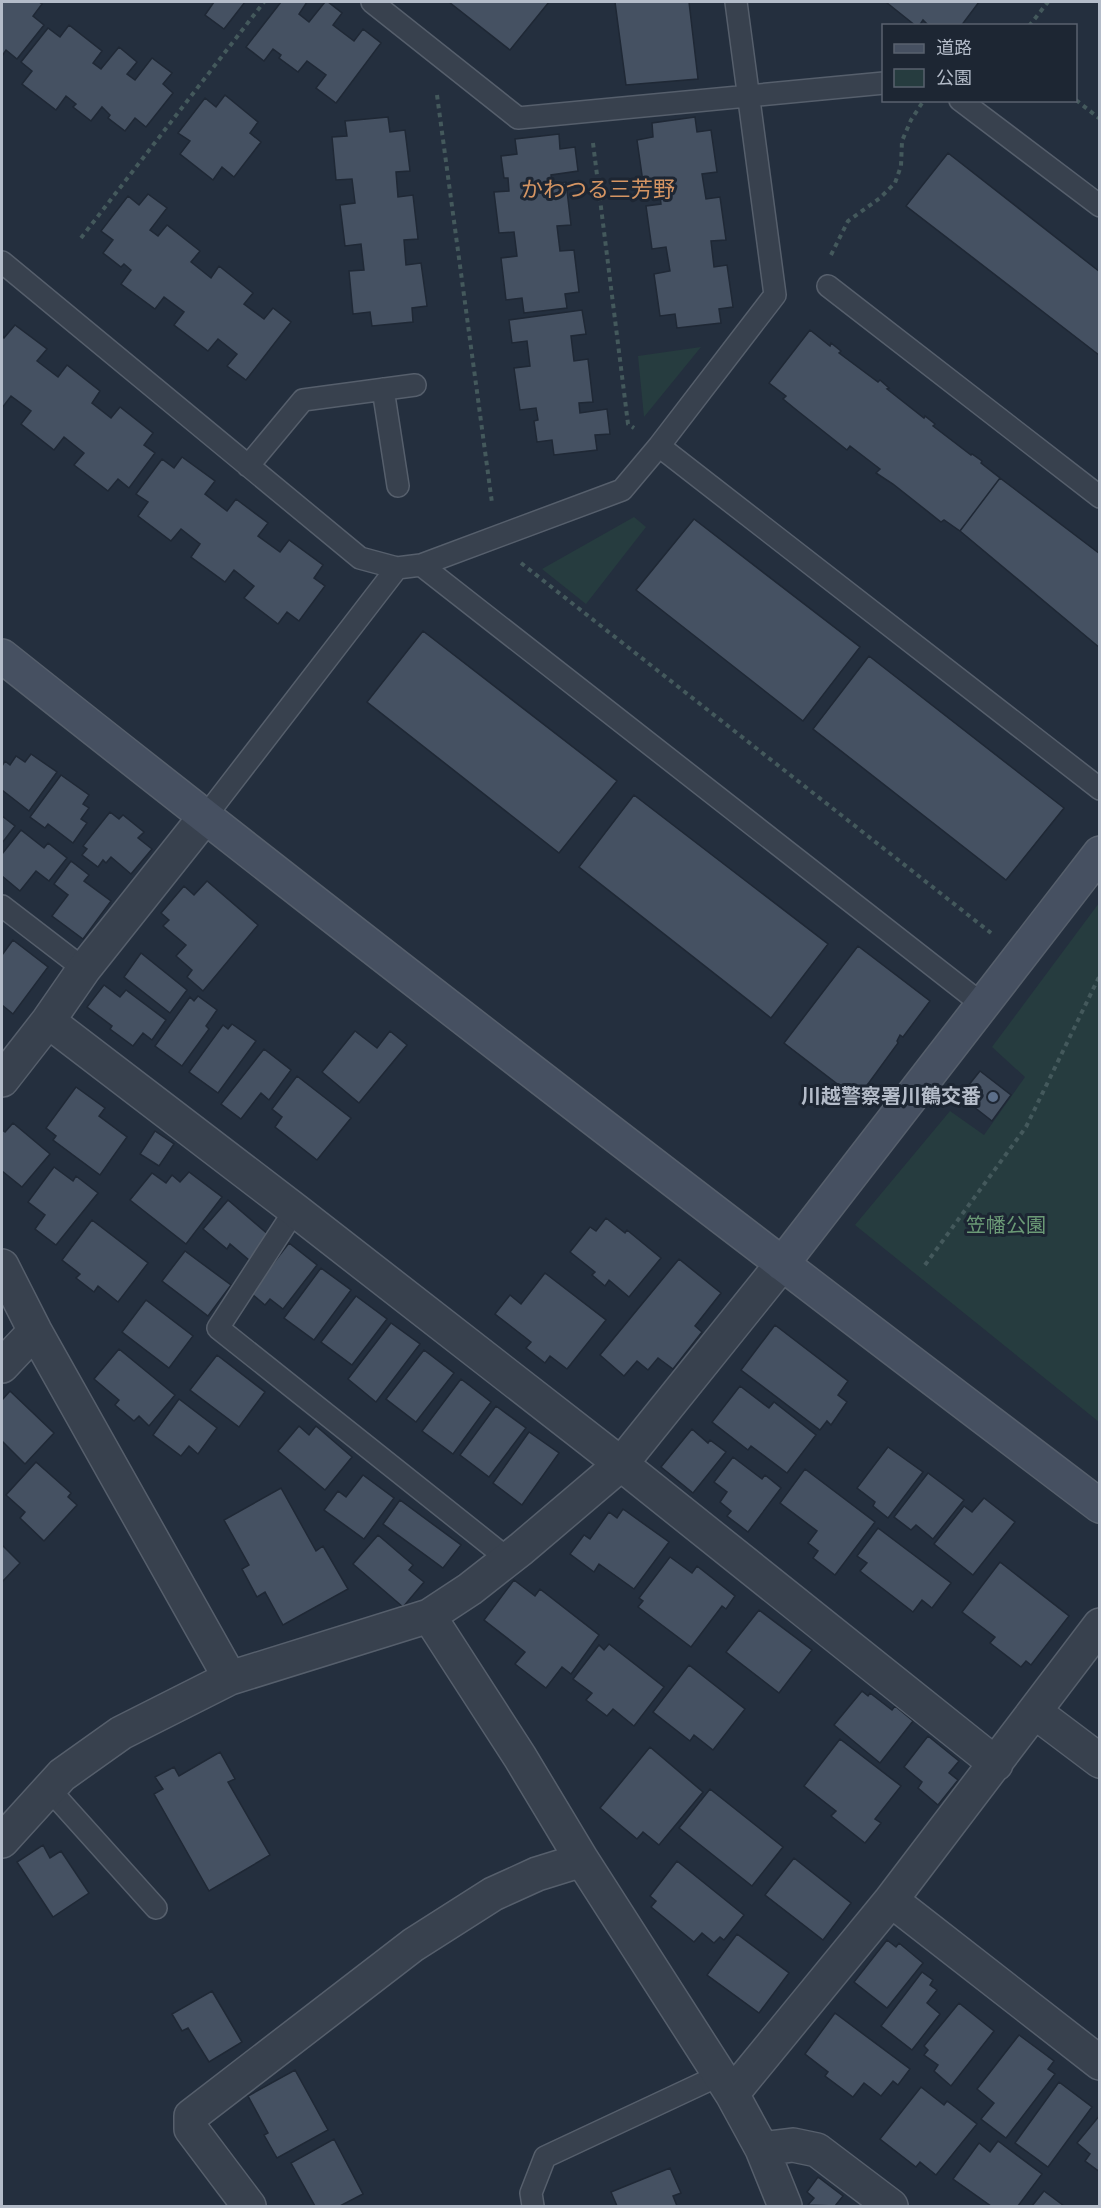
<svg xmlns="http://www.w3.org/2000/svg" width="1101" height="2208" font-family="'Sofia Sans Condensed','Noto Sans JP',sans-serif">
<style>
.green{fill:#263c3f}
.building{fill:#455162;stroke:#1f2835;stroke-width:1.5}
.lines{fill:none;stroke-linecap:round;stroke-linejoin:round}
.lane-casing{stroke:#565f6c;stroke-width:24}
.street-casing{stroke:#565f6c;stroke-width:36}
.secondary-casing{stroke:#565f6c;stroke-width:36}
.path{stroke:#44595c;stroke-width:4;stroke-dasharray:4.5 4.5;stroke-linecap:butt}
.lane{stroke:#38414e;stroke-width:21}
.street{stroke:#38414e;stroke-width:33}
.secondary{stroke:#465061;stroke-width:33}
.service-dot{fill:#5c6f8a;stroke:#1d2633;stroke-width:2}
.labels{text-anchor:middle;dominant-baseline:central;stroke-width:6;stroke-linejoin:round;paint-order:stroke}
.poi-label{font-size:20px;font-weight:bold;fill:#b4bcc9;stroke:#1d2633;text-anchor:end}
.park-label{font-size:20px;fill:#6b9a76;stroke:#1d2633}
.quarter-label{font-size:22px;fill:#d59563;stroke:#1d2633}
</style>
<rect width="100%" height="100%" fill="#242f3e"/>
<path class="green" d="M701,347L644,417L638,356Z
M634,517L646,527L586,604L542,569Z
M1099,903V1422L855,1225L950,1111L984,1135L1025,1077L992,1047Z"/>
<path class="building" d="M2,2H39L42,4L33,16L44,25L17,59L6,50L2,56Z
M214,2H245L224,29L205,15Z
M281,2H307L299,14L309,22L325,2H328L342,13L333,25L342,32L354,41L363,29L381,43L336,103L316,88L326,75L307,61L298,72L279,58L281,55L273,49L264,61L246,47Z
M449,2H549L510,50Z
M615,2H689L698,79L626,85Z
M886,2H979L961,26H929L923,20L919,26H916Z
M69,25L102,51L93,63L101,69L119,47L137,62L127,74L135,80L152,58L172,73L163,84L173,93L146,127L135,118L125,131L108,118L110,115L102,107L91,121L73,107L76,104L66,96L56,110L22,84L32,71L21,62L48,28L60,37Z
M225,95L258,122L250,133L261,142L234,177L222,167L213,180L180,154L190,141L178,133L205,98L216,107Z
M388,117L390,132L405,130L410,171L396,172L398,197L413,195L418,239L404,240L406,265L421,263L427,306L412,308L413,322L372,326L370,312L353,314L349,271L364,270L361,244L345,246L340,205L355,203L352,179L336,180L332,137L347,136L345,121Z
M695,117L697,132L711,130L717,172L702,174L706,199L720,197L726,240L711,241L714,267L727,265L733,307L719,309L721,323L677,328L675,314L660,316L654,274L670,271L666,247L652,249L646,206L661,204L658,180L643,182L637,140L653,137L652,123Z
M559,134L560,149L575,147L578,171L551,175L552,184L566,182L571,225L557,226L560,251L574,250L579,292L565,294L567,308L524,313L522,298L506,300L501,258L517,256L514,232L499,233L494,192L509,191L508,178H504L501,156L517,154L515,139Z
M948,153L1100,272L1099,355L906,206Z
M148,194L167,208L150,230L158,236L167,225L200,251L191,262L211,278L219,266L253,293L244,304L264,319L273,308L291,322L246,380L227,366L237,354L218,339L208,351L174,325L184,312L164,297L155,309L121,284L131,270L124,264L121,267L103,253L113,240L101,231L128,196L139,205Z
M582,310L586,334L571,336L574,361L588,359L593,402L579,403L580,413L607,409L610,434L595,435L597,450L554,455L552,440L537,442L534,421L538,420L536,408L520,410L514,368L530,366L527,341L512,343L509,320Z
M15,325L47,349L37,361L58,377L67,365L100,391L92,403L111,418L120,407L153,433L144,445L155,453L129,488L118,479L108,491L74,465L84,453L64,437L54,450L21,424L31,411L11,396L2,408V335L4,338Z
M810,330L830,346L831,343L841,351L839,353L878,382L880,380L889,388L887,389L924,418L925,416L935,424L933,426L971,455L972,454L982,461L981,463L1000,478L960,531L944,520L941,522L893,484L876,473L880,469L850,446L847,450L799,412L783,399L786,396L769,383Z
M182,457L215,481L205,494L227,511L236,499L268,523L258,536L280,552L289,540L323,565L314,578L325,586L299,621L287,612L278,624L244,598L254,586L234,570L225,582L191,557L200,544L181,529L171,541L138,516L148,502L136,494L162,459L174,468Z
M1000,478L1100,554V648L960,531Z
M694,519L860,647L803,721L636,590Z
M423,631L617,781L559,853L367,702Z
M869,656L1064,808L1006,880L813,729Z
M31,754L57,772L29,811L2,790V766L5,761L10,765L16,756L25,762Z
M61,775L89,795L83,804L89,808L81,819L87,823L73,843L48,824L45,828L30,817Z
M634,795L828,944L771,1018L579,867Z
M110,812L119,819L123,815L144,832L138,838L152,849L131,874L111,857L106,863L103,860L98,867L82,855L87,849L83,846Z
M2,816L15,826L2,843Z
M21,830L44,848L48,843L67,858L49,881L36,871L20,891L2,876V854Z
M71,861L89,875L84,881L111,901L83,939L52,916L68,895L54,884Z
M207,881L258,925L203,991L187,977L192,970L176,956L186,945L163,926L169,920L161,913L184,886L194,895Z
M13,940L48,967L13,1014L2,1005V955Z
M858,946L930,1001L903,1037L900,1035L897,1041L898,1043L857,1099L784,1043Z
M141,953L187,990L170,1013L124,977Z
M104,985L120,997L126,990L166,1020L152,1040L143,1033L133,1046L110,1029L112,1026L87,1007Z
M198,996L217,1010L206,1026L209,1029L182,1066L155,1046L190,997L194,1001Z
M232,1024L256,1041L218,1093L189,1072L223,1025L228,1029Z
M355,1031L377,1048L390,1031L407,1045L359,1103L322,1072Z
M264,1049L291,1070L269,1100L261,1093L241,1119L221,1104Z
M980,1071L1011,1095L992,1121L960,1096Z
M297,1076L351,1118L317,1160L275,1127L282,1117L272,1109Z
M76,1087L105,1108L99,1116L127,1137L100,1175L53,1140L56,1136L46,1128Z
M13,1123L50,1154L22,1187L2,1171V1130L5,1132Z
M155,1131L174,1144L159,1166L140,1154Z
M54,1167L73,1181L76,1176L98,1193L56,1245L35,1229L45,1215L28,1202Z
M189,1172L222,1197L186,1244L130,1200L152,1173L166,1183L172,1175L180,1182Z
M228,1200L270,1236L249,1260L230,1244L227,1249L203,1229Z
M606,1218L625,1233L627,1230L661,1258L629,1297L609,1280L605,1286L592,1275L595,1272L570,1252L590,1227L596,1231Z
M92,1220L148,1263L118,1302L98,1286L94,1292L76,1278L80,1274L62,1260Z
M289,1243L317,1265L283,1309L270,1299L265,1305L247,1290L269,1262L272,1265Z
M185,1251L231,1285L208,1316L162,1281Z
M679,1259L721,1293L695,1326L702,1332L673,1369L658,1358L648,1370L637,1361L624,1376L600,1355Z
M321,1268L351,1290L314,1340L284,1318Z
M545,1273L606,1320L567,1369L550,1356L545,1363L526,1348L531,1342L495,1314L510,1295L521,1304Z
M356,1296L387,1319L352,1365L321,1342Z
M146,1300L193,1336L169,1368L122,1332Z
M391,1323L420,1344L376,1402L348,1379Z
M775,1325L848,1381L838,1395L847,1402L831,1425L827,1421L820,1430L741,1370Z
M119,1349L175,1395L149,1426L139,1416L134,1421L115,1405L119,1400L94,1379Z
M424,1350L454,1373L416,1422L386,1399Z
M217,1355L265,1392L239,1427L190,1390Z
M461,1379L491,1402L453,1454L422,1431Z
M740,1386L769,1408L774,1402L816,1435L787,1473L751,1446L748,1450L712,1422Z
M10,1391L54,1433L25,1464L2,1441V1397L3,1399Z
M179,1399L217,1428L198,1454L189,1446L181,1456L153,1435Z
M496,1406L526,1428L489,1477L460,1455Z
M299,1426L309,1435L316,1426L352,1457L325,1490L278,1451Z
M692,1429L708,1443L710,1440L726,1452L693,1493L661,1467Z
M529,1432L559,1453L522,1505L493,1483Z
M888,1447L923,1472L888,1518L873,1506L875,1502L857,1488Z
M733,1457L762,1479L765,1475L781,1488L748,1532L727,1516L731,1511L720,1502L727,1492L714,1482Z
M36,1462L71,1493L68,1497L77,1505L44,1541L20,1518L25,1512L6,1495Z
M805,1469L875,1522L835,1575L813,1558L818,1551L808,1543L817,1531L780,1503Z
M928,1473L964,1500L933,1539L916,1525L911,1530L894,1517Z
M363,1475L394,1498L364,1539L324,1510L338,1491L346,1497Z
M281,1488L316,1551L323,1546L348,1589L283,1625L265,1592L257,1597L242,1569L249,1565L224,1520Z
M984,1498L1015,1522L973,1575L934,1544L964,1506L972,1512Z
M400,1500L461,1545L443,1568L383,1524Z
M623,1509L669,1542L634,1589L599,1564L594,1572L570,1554L584,1535L590,1539L609,1512L617,1518Z
M878,1528L951,1583L932,1608L922,1600L913,1612L860,1571L867,1563L857,1556Z
M378,1535L413,1565L409,1570L424,1582L403,1607L353,1564Z
M2,1545L20,1563L2,1582Z
M670,1557L692,1573L697,1566L735,1596L726,1609L722,1606L691,1647L638,1607L643,1601L639,1598Z
M1000,1562L1069,1616L1031,1665L1026,1661L1021,1667L990,1643L995,1637L962,1612Z
M514,1580L535,1596L540,1589L599,1635L571,1674L562,1667L546,1688L515,1664L525,1652L484,1620Z
M759,1610L812,1650L779,1693L726,1652Z
M609,1644L664,1687L634,1726L613,1709L607,1716L586,1700L592,1693L573,1679L599,1645L604,1650Z
M689,1665L745,1709L713,1750L694,1735L690,1741L653,1712Z
M862,1691L868,1696L870,1693L892,1710L895,1706L913,1721L880,1763L834,1725Z
M928,1736L959,1761L949,1773L958,1780L938,1805L918,1788L922,1782L904,1767Z
M840,1739L901,1786L875,1819L881,1823L865,1843L831,1816L836,1811L804,1786Z
M650,1747L703,1792L659,1845L643,1832L637,1839L600,1808Z
M220,1752L235,1779L228,1782L270,1855L209,1891L154,1794L163,1789L155,1777L174,1767L179,1776Z
M710,1789L783,1847L752,1886L679,1828Z
M43,1845L50,1858L61,1851L89,1893L53,1917L17,1862Z
M794,1858L851,1903L823,1940L765,1895Z
M677,1861L744,1915L724,1940L720,1937L714,1943L702,1933L694,1942L651,1907L656,1901L650,1896Z
M737,1934L789,1973L759,2013L707,1975Z
M887,1940L896,1947L899,1943L923,1963L887,2008L854,1982Z
M922,1972L933,1980L930,1985L937,1990L927,2003L940,2014L912,2050L881,2026Z
M212,1991L242,2042L209,2062L188,2028L182,2031L172,2014Z
M959,2003L994,2031L951,2086L934,2071L938,2065L924,2055L928,2050L924,2046Z
M835,2013L910,2069L898,2085L893,2081L881,2096L864,2083L853,2097L825,2076L828,2072L805,2054Z
M1019,2035L1054,2061L1048,2069L1055,2074L1006,2138L981,2119L994,2103L977,2089Z
M295,2070L328,2130L277,2158L264,2135L268,2133L248,2096Z
M1059,2082L1092,2107L1048,2167L1015,2143Z
M921,2087L944,2105L947,2101L977,2124L936,2175L920,2162L916,2167L880,2139Z
M1100,2115V2172L1085,2161L1090,2154L1077,2143Z
M334,2139L363,2194L340,2206H315L291,2163Z
M998,2141L1042,2174L1018,2206H991L953,2179L979,2143L990,2152Z
M670,2168L681,2193L673,2196L677,2206H617L611,2192Z
M818,2177L843,2196L835,2206L808,2205L814,2198L807,2192Z
M1044,2191L1064,2206H1032Z"/>
<g class="lines">
<defs>
<path id="lane" d="M372,2L518,118L884,83
M960,100L1100,206
M2,262L360,558L397,568L421,565L622,490L659,446L775,295L736,2
M828,286L1100,497
M383,389L398,486
M659,446L1100,789
M248,466L303,400L415,385
M421,565L983,1005
M205,817L397,568
M2,906L84,969
M295,1210L218,1328L508,1559
M49,1789L156,1908
M533,2206L531,2193L545,2157L720,2075"/>
<path id="street" d="M48,1021L295,1210L621,1464L996,1764
M2,1080L48,1021L84,969L205,817
M2,1266L35,1331L230,1678
M2,1366L35,1331
M429,1616L520,1757L582,1860L732,2094L762,2149L785,2206
M1035,1712L1100,1761
M2,1841L62,1775L121,1733L230,1678L429,1616L470,1589L521,1549L621,1464L782,1264
M891,1900L1100,2063
M732,2094L891,1900L1100,1625
M762,2149L793,2145L817,2150L891,2206
M249,2206L191,2129V2116L413,1945L493,1894L537,1874L582,1860"/>
<path id="secondary" d="M2,656C364,944 731,1226 1100,1506
M782,1264L1100,853"/>
</defs>
<use href="#lane" class="lane-casing"/>
<use href="#street" class="street-casing"/>
<use href="#secondary" class="secondary-casing"/>
<path class="path" d="M1029,26L1048,2
M437,95L492,503
M1076,100L1100,119
M593,143L628,424L634,428
M81,238L264,2
M831,255L848,221L880,198L895,183L901,166L902,141L911,120L924,100
M521,563L991,933
M925,1265L1026,1127L1100,975"/>
<use href="#lane" class="lane"/>
<use href="#street" class="street"/>
<use href="#secondary" class="secondary"/>
</g>
<circle class="service-dot" cx="993" cy="1097" r="6"/>
<g class="labels">
<g class="poi-label">
<text x="981" y="1097">川越警察署川鶴交番</text>
</g>
<g class="park-label">
<text x="1006" y="1226">笠幡公園</text>
</g>
<g class="quarter-label">
<text x="598" y="190">かわつる三芳野</text>
</g>
</g>
<rect width="1101" height="2208" fill="none" stroke="#b4bcc9" stroke-width="6"/>
<rect x="882" y="24" width="195" height="78" fill="#1d2633" stroke="#59626f" stroke-width="1.5"/>
<rect x="894" y="44" width="30" height="9" fill="#465061" stroke="#59626f" stroke-width="1.5"/>
<text x="936" y="54" font-size="18" fill="#b4bcc9">道路</text>
<rect x="894" y="69" width="30" height="18" fill="#263c3f" stroke="#59626f" stroke-width="1.5"/>
<text x="936" y="84" font-size="18" fill="#b4bcc9">公園</text>
</svg>
